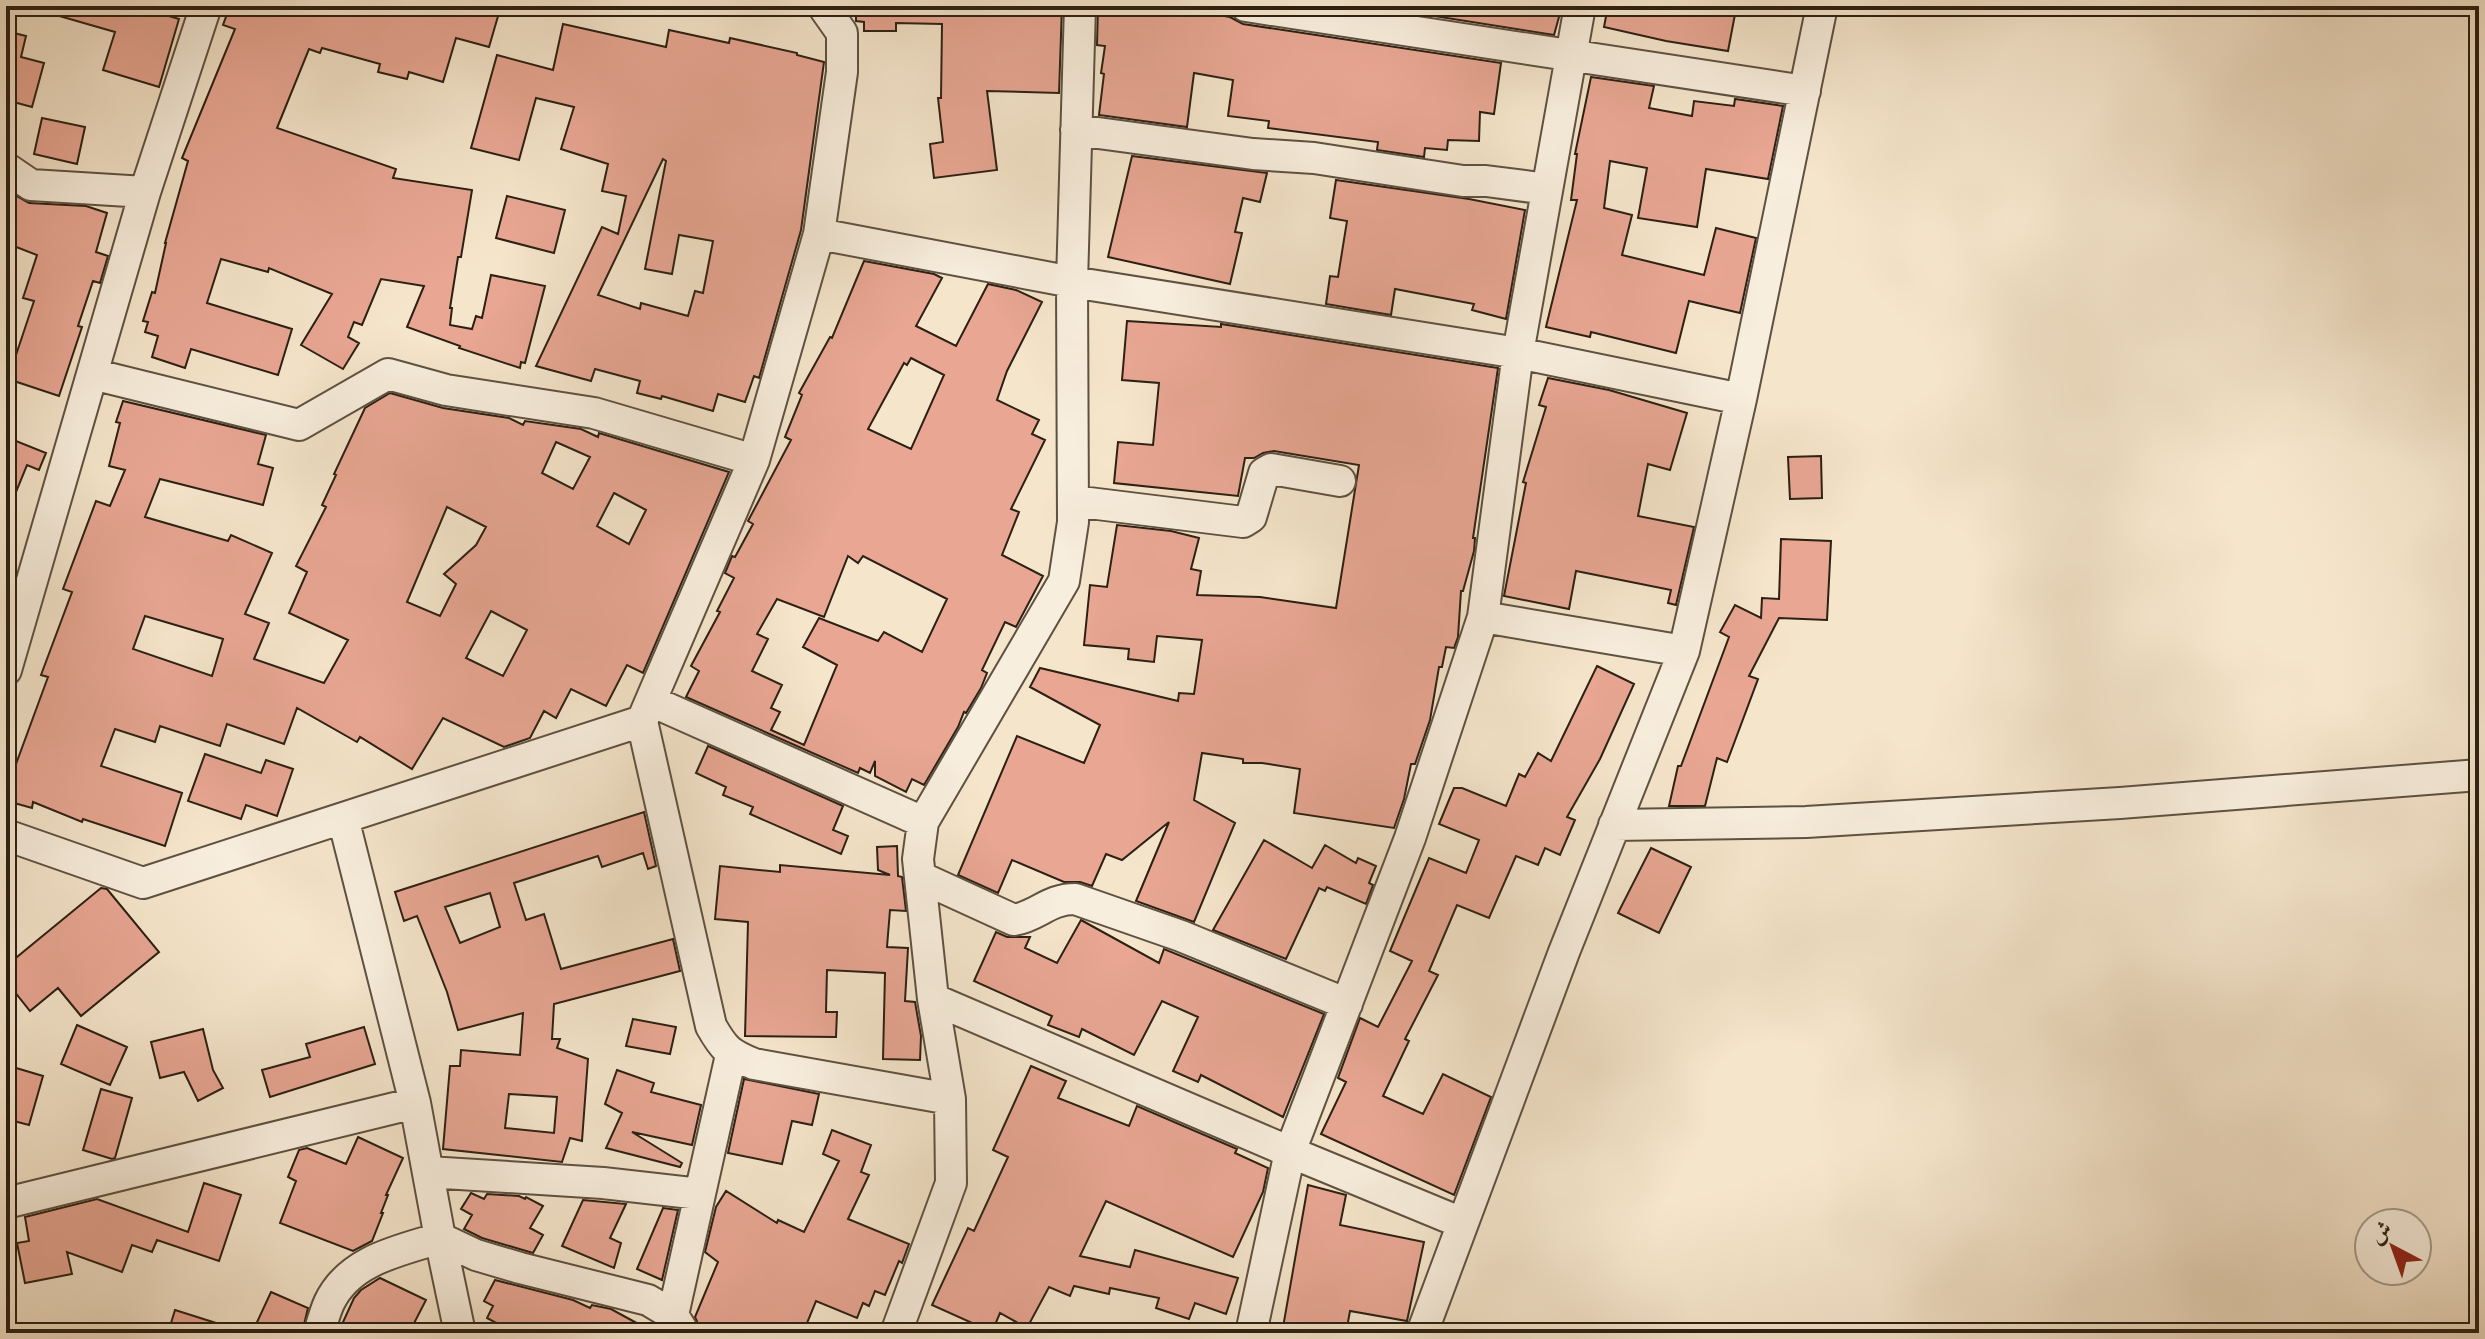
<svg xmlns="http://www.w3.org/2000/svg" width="2485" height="1339" font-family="'IM FELL French Canon',Amiri,serif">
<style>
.building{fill:#e8a693;stroke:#2b2013;stroke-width:2;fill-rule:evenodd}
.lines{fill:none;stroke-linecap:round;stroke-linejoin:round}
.minor-casing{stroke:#5e5141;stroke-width:34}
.minor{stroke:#f8eedd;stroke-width:30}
</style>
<rect width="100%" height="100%" fill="#f5e5cb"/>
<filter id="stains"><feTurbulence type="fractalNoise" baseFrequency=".0025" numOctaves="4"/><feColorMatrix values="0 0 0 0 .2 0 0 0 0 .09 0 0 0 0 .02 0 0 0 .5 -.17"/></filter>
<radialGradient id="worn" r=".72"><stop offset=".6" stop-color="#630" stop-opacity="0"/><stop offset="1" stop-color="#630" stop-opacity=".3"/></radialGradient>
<path class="building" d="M43,6H135L179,19L159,87L103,70L115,32L42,11Z
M230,6H501L489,47L456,38L443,82L409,72L407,79L378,72L380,64L322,48L320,53L309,49L277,128L396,169L393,178L472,190L461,257H458L450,308H452L450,325L472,329L476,316L482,318L491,275L545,286L525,363L521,362L520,368L459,348L460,346L407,327L424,286L381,279L362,325L354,322L348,337L359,343L343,369L301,345L332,294L269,268L268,272L221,259L207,303L292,329L278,375L191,349L185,368L152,357L158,336L145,332L148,322L143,321L152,292L155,293L166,243H165L188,161L182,158L235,29L223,25Z
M856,6H1062L1059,93L987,91L997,170L934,178L930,144L943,142L938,98H941L942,24L896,23V31H864V22L856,21Z
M1098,6L1173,14L1174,7L1230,17L1243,24L1501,63L1494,114L1480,112L1479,141L1448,140L1447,150L1425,148L1424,157L1377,150L1378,142L1268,128L1269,121L1228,116L1233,80L1194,73L1187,127L1099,115L1104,74L1101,73L1105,46L1097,45Z
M1402,6H1562L1554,35L1402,11Z
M1608,6H1718L1736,9L1728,51L1666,41L1604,27Z
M563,24L666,47L669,30L729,43L730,38L797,53V55L824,62L801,230L759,378L754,376L745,402L718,394L713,411L662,396L661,399L637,393L640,381L595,369L591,381L536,366L602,227L618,234L626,196L602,191L608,164L561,149L574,107L536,98L519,160L471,148L497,55L553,70ZM663,159L666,161L645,269L672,274L679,235L713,241L703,293L695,291L688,316L641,303L640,309L598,295Z
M6,31L26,36L21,57L44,63L32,107L6,100Z
M1591,77L1654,86L1649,108L1692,116L1694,101L1734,106L1735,99L1783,106L1768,179L1706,169L1697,227L1638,218L1647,168L1610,161L1604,208L1632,215L1622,255L1704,275L1716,228L1756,238L1740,313L1689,301L1676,353L1591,332L1590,337L1546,327L1577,200H1571L1577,154H1575Z
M42,118L85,127L77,164L34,154Z
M1132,156L1267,173L1260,202L1243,198L1235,232L1242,233L1230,284L1108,257Z
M1336,180L1469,199L1525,210L1506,319L1472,310L1474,304L1395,289L1391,315L1326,304L1330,276L1338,277L1347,221L1330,218Z
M6,190L29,203L86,206L107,213L96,252L108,256L100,283L93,281L78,326L82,327L59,396L8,379L34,301L23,298L37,255L6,243Z
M507,196L565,210L554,253L496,238Z
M864,261L934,274L942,278L916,326L956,346L988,284L1016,290L1042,302L1007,371L997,400L1039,420L1032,434L1045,440L1011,509L1019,512L1002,555L1043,576L1016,627L1005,622L982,670L987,673L981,688L966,713L964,712L958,727L924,785L912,779L906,792L875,776V761L870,773L860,768L858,773L686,697L699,671L691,666L720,612L717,611L734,578L725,573L732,556L735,557L753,524L748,521L791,440L785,437L802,395L799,393L830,337L832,338ZM911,358L944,375L911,449L868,429L904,363L907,365ZM848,556L858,563L863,556L947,599L922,652L884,632L878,641L819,618L803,647L837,665L804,745L771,730L780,712L771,708L782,685L752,671L768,639L757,634L777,599L824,617Z
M1127,321L1221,327V324L1498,368L1473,538H1475L1474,551L1463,591H1461L1458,637L1454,648L1446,647L1442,667H1439L1430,720L1415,764H1411L1404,799L1394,828L1294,813L1300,769L1262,763H1243V759L1202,753L1194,800L1235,823L1194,922L1136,901L1169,822L1122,860L1106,854L1092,886L1080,882H1064L1012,860L998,893L958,875L1017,736L1084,763L1100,725L1030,687L1040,668L1178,701L1179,693L1194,694L1202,640L1157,636L1154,662L1128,659L1129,649L1084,645L1090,585L1107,587L1117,525L1171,531L1199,538L1191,569L1201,571L1197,595L1260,597L1336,608L1359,465L1274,451L1263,453L1254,458H1245L1238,496L1114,483L1118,442L1153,445L1159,383L1122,380Z
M1548,378L1609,390L1687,413L1670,470L1648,464L1638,516L1694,527L1676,605L1668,603L1671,590L1576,571L1569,609L1504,596L1526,483L1523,482L1546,407L1539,405Z
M390,393L443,408L509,418L523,425L525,421L581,429L598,437L599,433L729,472L643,673L627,665L606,706L571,689L556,718L544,711L530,738L504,747L443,718L412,769L360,737L357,742L297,708L284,744L227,724L220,746L160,726L155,742L115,729L101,766L182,793L165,846L83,819L82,822L33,802L32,808L7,801L16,764L48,677L41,675L72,592L63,589L96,501L110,506L125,470L109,466L120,423L116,422L123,401L266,435L258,464L273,468L263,505L160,479L145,517L228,541L231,535L272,553L245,614L269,623L254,659L324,683L348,640L289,613L307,572L296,566L326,507L322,505L336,475L334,474L365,408ZM556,442L590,457L573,489L542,473ZM614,493L646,510L629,544L597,526ZM447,507L486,527L476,545L444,574L456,584L440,616L407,602ZM491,611L527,630L503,676L466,658ZM145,616L223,639L212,676L133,649Z
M6,437L46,453L39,470L27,465L7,514Z
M1821,456L1822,498L1790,499L1788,457Z
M1781,539L1831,541L1827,620L1779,618L1749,676L1758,679L1727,762L1717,758L1705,806H1669L1678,766H1681L1729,637L1720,632L1735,605L1761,618L1762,598L1779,599Z
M1597,666L1634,684L1600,759L1567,817L1575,820L1560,855L1545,848L1538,865L1516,856L1489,918L1457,905L1429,971L1438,975L1405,1039L1409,1041L1383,1096L1423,1114L1443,1074L1491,1097L1454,1195L1321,1134L1346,1082L1338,1078L1360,1018L1378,1027L1412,961L1390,951L1429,858L1466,873L1479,840L1439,824L1454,788H1462L1506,806L1519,774L1525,777L1538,753L1551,761Z
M708,746L843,806L833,830L848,836L841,854L750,814L753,807L723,795L726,787L696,773Z
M205,754L261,773L266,760L293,769L277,816L246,805L241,819L188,801Z
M644,812L656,866L648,869L643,853L602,867L598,856L514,883L526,920L544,914L561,969L673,939L680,971L554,1004L552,1039H560L557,1048L588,1059L582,1141L570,1138L562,1162L443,1149L450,1066H460L461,1050L520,1055L523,1013L458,1030L447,992L417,916L404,921L395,892ZM490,893L500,927L460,943L445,907ZM509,1094L557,1097L554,1133L505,1128Z
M1264,840L1312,868L1325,845L1356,863L1358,858L1376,866L1369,883L1373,885L1366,904L1327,887L1325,891L1319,888L1286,959L1213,930Z
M897,846L898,876L902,877L906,911L890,910L887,947L908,948L905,1001L915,1002L921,1036L920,1060L883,1059L885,973L827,970L826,1012H837L836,1037L745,1036L748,922L715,919L720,866L780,872V865L890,875L878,870L877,847Z
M1651,848L1691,867L1659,933L1618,913Z
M101,888L107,889L159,952L81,1016L58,988L30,1011L6,981V966Z
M1081,920L1159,963L1164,949L1324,1014L1283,1117L1201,1075L1198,1082L1173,1071L1198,1017L1162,1001L1134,1055L1082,1029L1079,1037L1048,1025L1052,1016L974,981L996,932L1007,937H1030L1025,948L1057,963Z
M633,1019L676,1027L670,1054L626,1046Z
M77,1025L127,1047L110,1085L61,1064Z
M364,1027L375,1064L270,1097L262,1070L310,1057L306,1044Z
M203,1029L213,1070L223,1088L198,1101L184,1072L160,1078L151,1042Z
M6,1065L43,1076L29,1125L6,1119Z
M1031,1066L1066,1081L1058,1098L1129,1126L1137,1106L1237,1149L1235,1153L1268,1168L1263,1192L1233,1257L1106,1201L1080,1256L1130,1267L1135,1250L1238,1278L1226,1314L1195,1303L1189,1319L1156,1308L1159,1298L1110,1288L1109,1294L1074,1286L1070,1296L1049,1287L1027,1328L1000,1313L992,1332L932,1305L968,1228L974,1231L1008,1157L993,1150Z
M617,1070L654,1083L651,1092L701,1105L692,1145L632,1132L682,1163L680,1167L606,1148L622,1113L605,1104Z
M744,1079L819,1094L812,1125L792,1121L782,1164L728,1153Z
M101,1089L132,1098L115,1158L112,1159L83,1150Z
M832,1130L871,1145L861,1172L869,1175L848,1219L909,1244L902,1263L899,1261L885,1295L875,1291L869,1306L863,1303L857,1318L816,1301L803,1333H702L695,1317L718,1262L705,1252L716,1207L726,1191L777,1223L778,1220L804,1232L839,1161L823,1154Z
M358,1137L403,1158L386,1195H388L381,1213H383L372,1241L353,1251L280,1223L296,1181L288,1177L299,1150L307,1148L346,1164Z
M204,1183L241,1195L219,1261L157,1240L152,1252L132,1245L122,1272L67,1252L72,1274L25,1283L17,1243L29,1241L25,1217L97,1199L188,1232Z
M1308,1185L1346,1195L1340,1225L1424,1242L1407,1321L1350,1311L1346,1333H1282Z
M471,1193L484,1199L487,1194L519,1196L525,1199L526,1197L543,1206L530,1228L543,1235L533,1253L482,1238L464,1229L472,1215L461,1209Z
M583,1200L626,1204L610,1238L621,1243L614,1268L562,1246Z
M663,1208L678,1210L662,1280L637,1269Z
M380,1278L426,1300L409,1333H338L354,1298L361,1290Z
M495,1280L573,1300L590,1308L592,1305L611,1309L655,1333H515L487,1318L493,1306L484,1301Z
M271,1292L308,1308L302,1333H252Z
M175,1310L235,1329L234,1333H168Z"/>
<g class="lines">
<defs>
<path id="minor" d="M823,6L842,33V72L819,234L754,460L642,721L711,1026C724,1049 729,1054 754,1064L950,1099
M1246,6L1805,91
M1076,130L1253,154L1314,158L1463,181H1486L1547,189
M6,168L31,185L145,192
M819,234L1072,282L1518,353L1741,399
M92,374L299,425L388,374L446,390L594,413L754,460
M1073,501L1243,522L1251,517L1264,473L1271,469L1340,481
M1483,617L1684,651
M6,670L145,192L206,6
M651,701L923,822
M343,818L415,1103L440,1238L460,1333
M1614,825L1806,822L2120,803L2479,775
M6,835L143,883L642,721
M920,877L1014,920C1038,916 1048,899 1075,899L1181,936L1347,1004
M933,999L1290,1152L1462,1223
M428,1172L603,1183L700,1194
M6,1203L415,1103
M673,1315L731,1055
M319,1333C322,1323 325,1312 329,1303C349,1260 398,1251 440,1238L476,1255L520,1268L648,1300L673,1315L684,1333
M896,1333L951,1183L950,1099L933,999L918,859L923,822L1064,581L1073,522L1072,282L1080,6
M1251,1333L1290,1152L1410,838L1483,617L1518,353L1580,6
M1422,1333L1564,952L1684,651L1741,399L1822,6"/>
</defs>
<use href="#minor" class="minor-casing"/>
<use href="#minor" class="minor"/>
</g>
<rect width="2485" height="1339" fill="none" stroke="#f5e5cb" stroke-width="32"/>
<rect x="8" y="8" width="2469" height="1323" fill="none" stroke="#2b2013" stroke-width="4"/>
<rect x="16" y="16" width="2453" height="1307" fill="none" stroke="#2b2013" stroke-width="2"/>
<g transform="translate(2393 1247) rotate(319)"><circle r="38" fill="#f8eedd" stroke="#a69c8c" stroke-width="2"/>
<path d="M0-6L14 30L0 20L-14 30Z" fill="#8f2418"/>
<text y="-12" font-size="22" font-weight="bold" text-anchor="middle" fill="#2b2013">ش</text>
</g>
<rect width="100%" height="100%" filter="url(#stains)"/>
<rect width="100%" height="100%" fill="url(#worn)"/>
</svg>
